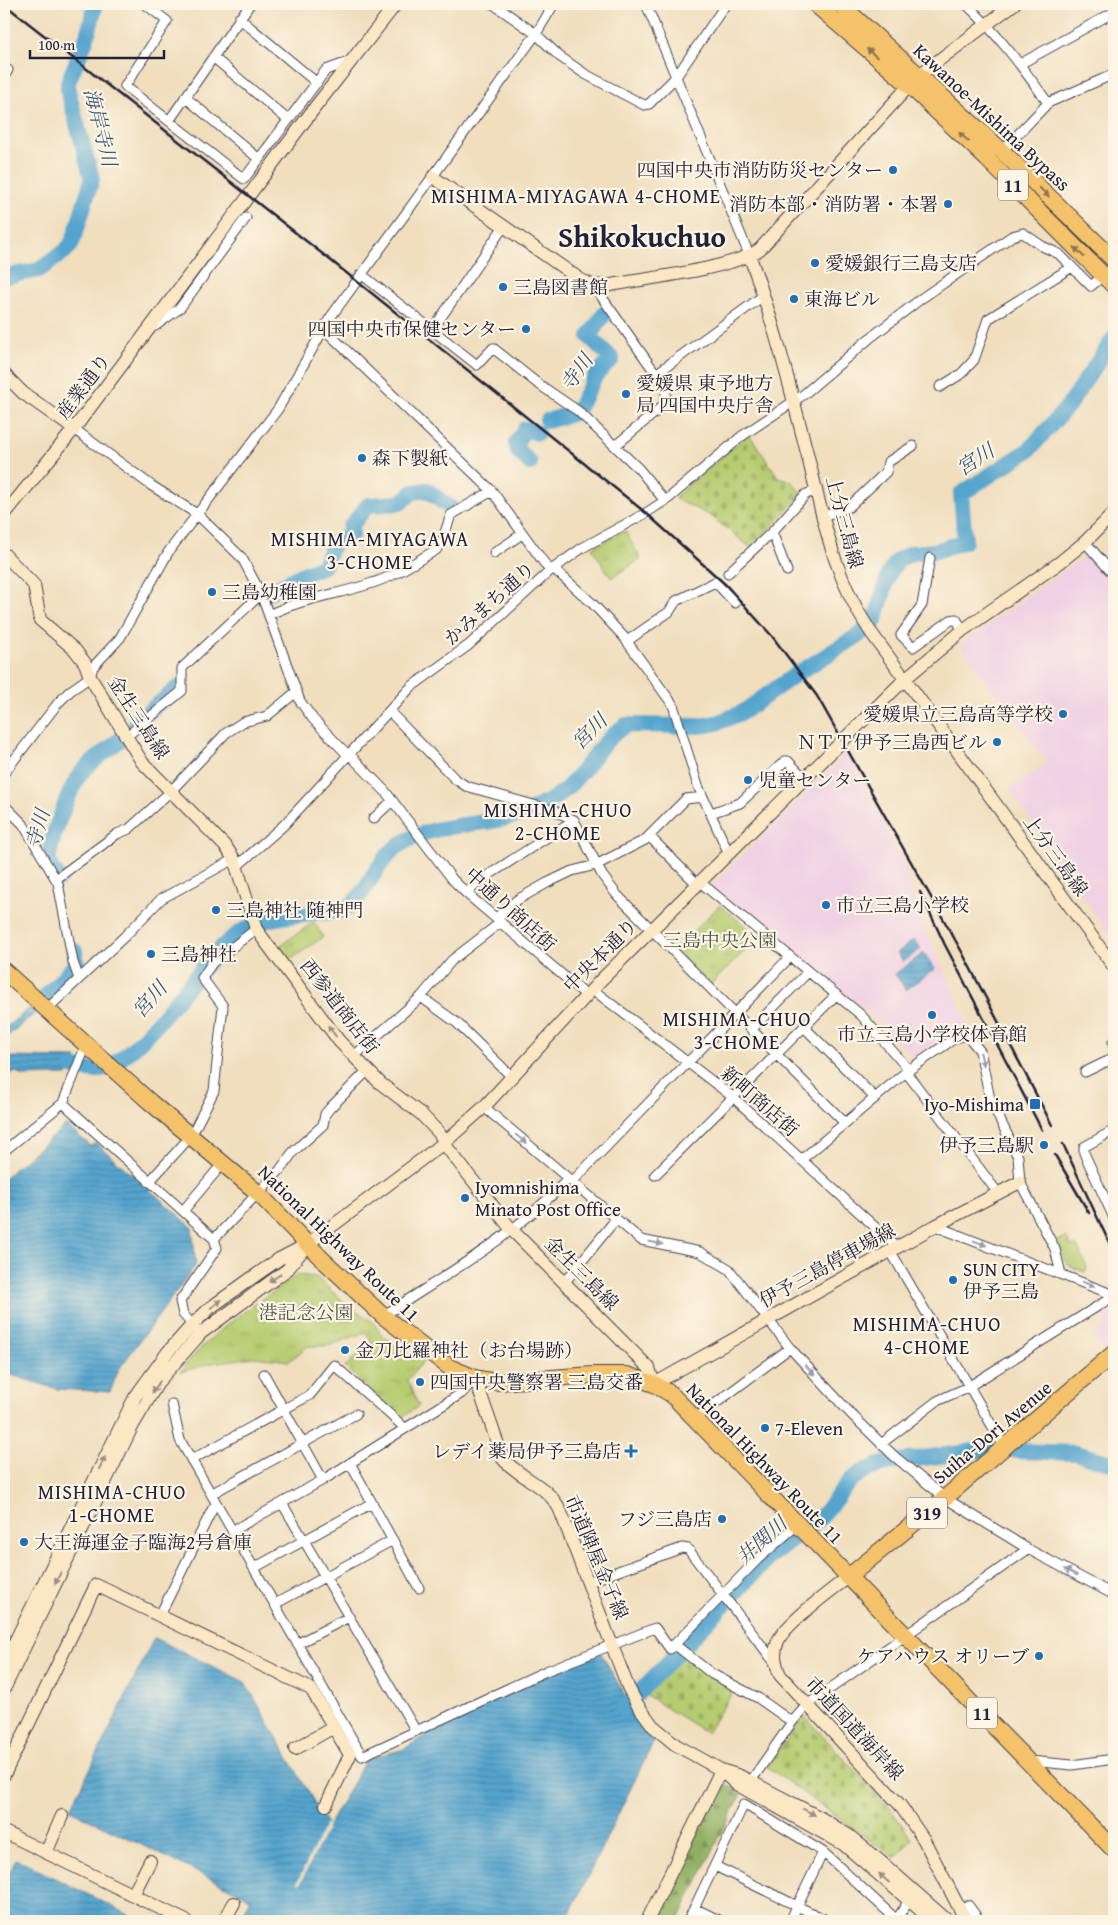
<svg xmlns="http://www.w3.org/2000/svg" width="1118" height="1925" font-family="'Gentium Book Plus','Noto Serif JP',serif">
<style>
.built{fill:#f0d0e4}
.grass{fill:url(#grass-tufts);stroke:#6c7756}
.forest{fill:url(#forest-firs);stroke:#59694e}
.cemetery{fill:url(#cemetery-stones);stroke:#6c7756}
.water{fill:url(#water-rules);stroke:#3b6384}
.pier{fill:#f0debd}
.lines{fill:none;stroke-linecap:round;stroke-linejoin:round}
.river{stroke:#54a4ce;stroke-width:16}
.street-casing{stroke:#413e4e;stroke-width:11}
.secondary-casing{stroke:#413e4e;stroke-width:14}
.highway-casing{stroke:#413e4e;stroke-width:18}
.street{stroke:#fff;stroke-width:9}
.secondary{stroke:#fbe7c3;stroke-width:12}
.highway{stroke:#f4c26a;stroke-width:16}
.rail{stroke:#22223b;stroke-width:2.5}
.oneway{fill:#8b7252}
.oneway2{fill:#998e86}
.oneway3{fill:#9c9ca7}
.poi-dot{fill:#1f6fb2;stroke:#fcf5e5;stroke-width:2}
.labels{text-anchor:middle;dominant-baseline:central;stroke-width:4.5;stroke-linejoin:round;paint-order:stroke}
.shield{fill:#fcf5e5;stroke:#63616e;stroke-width:1}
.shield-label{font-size:18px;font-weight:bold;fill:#22223b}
.street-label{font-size:19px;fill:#22223b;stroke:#fcf5e5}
.poi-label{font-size:19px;fill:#22223b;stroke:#fcf5e5;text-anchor:start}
.park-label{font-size:19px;fill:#4e554b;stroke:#fcf5e5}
.water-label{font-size:20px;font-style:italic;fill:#365676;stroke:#fcf5e5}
.neighbourhood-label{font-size:20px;letter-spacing:1px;fill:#22223b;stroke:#fcf5e5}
.town-label{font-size:29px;font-weight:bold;fill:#22223b;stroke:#fcf5e5}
</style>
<defs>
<pattern id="grass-tufts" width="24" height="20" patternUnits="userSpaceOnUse" patternTransform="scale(1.25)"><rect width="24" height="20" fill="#b6cc70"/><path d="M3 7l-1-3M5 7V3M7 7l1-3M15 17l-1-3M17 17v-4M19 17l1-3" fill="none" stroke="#9caf62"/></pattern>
<pattern id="forest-firs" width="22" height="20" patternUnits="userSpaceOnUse" patternTransform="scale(1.25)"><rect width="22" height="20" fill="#90b062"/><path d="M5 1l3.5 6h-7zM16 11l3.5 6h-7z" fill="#758f52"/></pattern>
<pattern id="cemetery-stones" width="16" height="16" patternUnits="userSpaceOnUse" patternTransform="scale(1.25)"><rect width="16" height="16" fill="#b6cc70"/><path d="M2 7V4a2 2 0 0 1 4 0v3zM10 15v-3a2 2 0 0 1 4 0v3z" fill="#9caf62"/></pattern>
<pattern id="water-rules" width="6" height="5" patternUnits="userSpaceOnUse" patternTransform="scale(1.25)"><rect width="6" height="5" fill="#54a4ce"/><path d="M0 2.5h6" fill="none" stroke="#4585a8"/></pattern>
</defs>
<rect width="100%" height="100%" fill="#fcf5e5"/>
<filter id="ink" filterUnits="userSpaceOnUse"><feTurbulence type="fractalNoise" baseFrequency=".02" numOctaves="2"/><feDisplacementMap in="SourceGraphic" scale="10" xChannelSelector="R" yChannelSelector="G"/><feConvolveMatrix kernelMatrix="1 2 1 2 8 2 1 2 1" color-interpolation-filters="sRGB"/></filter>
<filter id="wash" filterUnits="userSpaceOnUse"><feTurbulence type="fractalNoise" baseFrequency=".0096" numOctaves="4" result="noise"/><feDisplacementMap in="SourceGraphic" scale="20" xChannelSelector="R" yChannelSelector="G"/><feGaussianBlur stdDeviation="1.12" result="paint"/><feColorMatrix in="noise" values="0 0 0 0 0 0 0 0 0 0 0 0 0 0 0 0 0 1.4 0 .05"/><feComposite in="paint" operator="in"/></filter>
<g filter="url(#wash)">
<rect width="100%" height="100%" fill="#f0debd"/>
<path class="built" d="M1093,550L1114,581V942L1010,790L1047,763L960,645Z
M847,753L900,856L923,923L968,1023L916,1060L867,1010L712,887L714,883Z
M1112,1305L1114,1309V1343L1103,1351L1092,1336L1108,1327L1100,1311Z"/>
<path class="grass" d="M625,531L641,559L611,578L592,548Z
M720,905L755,935L754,942L710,985L675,949Z
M314,922L323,937L286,963L275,949Z
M1066,1237L1071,1246H1077L1087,1267L1085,1272C1063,1265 1064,1261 1058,1241Z
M298,1275L316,1277L349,1306L372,1321L381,1334L400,1348L424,1361L407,1380L419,1406L401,1418L345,1367L372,1342L366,1332L328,1346H308L289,1361L254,1357L213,1363L180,1372C210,1331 257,1304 298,1275Z"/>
<path class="forest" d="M728,1785L742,1792L678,1921H654L719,1788Z"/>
<path class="cemetery" d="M749,434L778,477L791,481L802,494L751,548L711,516L674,498Z
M682,1657L734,1689L707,1733L646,1695Z
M804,1716L887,1804L912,1839L895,1858L767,1767Z"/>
<path class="water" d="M914,940L921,949L903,962L897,953Z
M924,953L935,969L906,990L895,974Z
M32,1006L38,1011L4,1039V1029Z
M4,1055L10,1057L77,1058L68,1075L23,1076L16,1072L4,1075Z
M66,1125L91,1146L96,1143L192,1227L196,1265L119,1369L110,1392L57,1389L4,1373V1178Z
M154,1638L245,1682L328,1826L366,1759L404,1749L463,1713L560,1669L601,1653L634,1711L656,1737L566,1921H239L250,1898L70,1810Z
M16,1859L142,1921H4V1884Z"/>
<path class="pier" d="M326,1823L328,1826L300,1884L297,1883Z"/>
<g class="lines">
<path class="river" d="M4,277L39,270L64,252L71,245L75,235L92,179L68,91V82L86,40L96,4
M547,421L574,413L579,407L596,375L612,359L589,336L605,313
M530,463L518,451L516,443L525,429L537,433
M267,593C286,584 303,572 324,566C327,559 331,545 337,541C342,537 347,539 352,534L350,527L368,505L400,503L413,492L427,490L452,509
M136,722L178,688
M60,878C56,874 50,868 49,862C46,849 72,782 82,772C94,759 110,749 123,737
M45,997L77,963L75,951
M72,1067C79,1068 91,1072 98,1070C139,1062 195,968 231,939C256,918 285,916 316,913C325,912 337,913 345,909C365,899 377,858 401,844C440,819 490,829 532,810C543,804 555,799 564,791C587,770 599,742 626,725L699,726L717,723L743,712L795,675L859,635L875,621L889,573L898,560L912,553L936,551L965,541L961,494L1029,450L1068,406L1114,338
M1016,1451L1076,1453L1114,1464
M623,1709L769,1558L820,1518L851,1480L864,1471L886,1463L990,1449"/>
</g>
</g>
<g filter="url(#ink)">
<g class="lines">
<defs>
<path id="street" d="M145,4L167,21L125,86L169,121L250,4
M493,4L536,34L559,56L585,74L644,105L649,104L676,77L726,4
M646,4L750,257
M966,4C998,34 1023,68 1048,103
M239,18L317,83
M213,57L288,120
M1020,64L1114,12
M4,77L8,70
M185,97L259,159
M169,121L244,179L326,70L351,61
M1002,151L1048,103L1114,74
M361,274L477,365L493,348L537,383L578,411L639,469L665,501
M594,286L666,388V397L663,406L615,446
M155,326L180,308L246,218
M323,328L492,491L550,571
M433,329L504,226
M656,374L763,296
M940,387L961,374L974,360L988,319L1072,267
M74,429L152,486L197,514L242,558L261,594L300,701L313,719L347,754
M823,516L849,507L886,472L888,462L913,446
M772,532L787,571
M1085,542L1114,575
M494,553L522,534
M930,558L922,605L901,635L913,647L951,620L956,619L963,630
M553,568L592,603L623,636L673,705L698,786L729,854
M728,573L772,532L806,494L817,491
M269,615C306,596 348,594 386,578C403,571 420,559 436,550L441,544L451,515L492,491
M627,641L669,612L676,601L715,582L735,603
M389,711L455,779L466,786L555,811L574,820L602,875L617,895L845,1123
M127,736L182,691V668L261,594
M348,753L385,791L453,880L466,893L586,995
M4,773L58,703L70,691L90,677L93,667L120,638L169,551L278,409L330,318L536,34L554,4
M4,805L23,824L58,883L73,962L79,979
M711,813L740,803L785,761H788L805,779
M373,819L392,801
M649,836L697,884
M236,867L285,824L411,687L469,645L550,571L582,548L646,513L669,498L742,436L803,395L870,338L922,298L1012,236L1023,233L1042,246L1059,254L1091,286L1114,267
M56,879L117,834L129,829L170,792L226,733L243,722L267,716L296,692
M700,882L861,1015L909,1070
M466,893L481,880L574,820
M496,918L517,900L547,883L572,871L596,865L645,840L686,799L703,797
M501,922L452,960L421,997L457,1023L511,1076
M592,989L734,1098L898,1248
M47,1009L125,936L161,899L234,859
M804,1027L874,1097
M752,1029L808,972
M1113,1042L1114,1046
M354,1056L421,997
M906,1072L998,1193
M1085,1072L1114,1058
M63,1103L214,1239L217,1248L180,1301L183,1314L195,1328
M484,1107L641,1240L700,1252L729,1269L790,1348L851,1414L894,1456L945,1498L1028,1549L1114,1595
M1114,1130L1084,1147V1153L1114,1218
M4,1151L63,1103L86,1045
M801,1160L906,1072L955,1038L967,1035L980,1051L990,1099L1018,1157L1020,1182L1055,1249L1061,1274
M655,1175L836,995
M149,1182L191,1136L214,1091L223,1006L202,978L212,963L256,929
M572,1182L790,957
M183,1211L223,1163
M935,1226L1114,1295
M214,1239L280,1170L293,1152L323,1125L325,1114L330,1108L367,1071
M891,1252L1005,1448
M565,1282L616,1219
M383,1316C447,1274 516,1235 568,1179
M264,1374L323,1480
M172,1404L180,1440L362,1756L546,1671L655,1628L670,1649L758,1559L798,1524
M696,1418L790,1348
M881,1444L937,1401L968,1387L1114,1296
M191,1460L310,1395L334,1365L405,1428
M350,1463L419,1588
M211,1494L356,1414
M282,1503L416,1731
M232,1531L323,1480L462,1393L475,1378
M254,1568L372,1503
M588,1582L682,1548L688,1549L775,1663
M275,1604L393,1540
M160,1615L213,1508L218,1506
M297,1644L349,1617
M674,1644L712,1674L758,1698L792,1722
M1030,1761L1072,1765L1114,1759
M751,1781L792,1722L807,1705L1028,1549
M823,1852L898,1921
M715,1866L828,1921
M694,1908L721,1921
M960,1909L968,1905L980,1921
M688,1921L744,1804L823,1852L790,1921
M896,1921L911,1897"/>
<path id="secondary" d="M433,177L581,280L594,286L611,285C648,278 733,269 760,249L919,75L1014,4
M750,257C774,322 791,390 808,457C824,521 833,575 870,631L1114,967
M4,374L23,393L74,429
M4,515L74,429L316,106L396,4
M4,554L34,585L40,620L75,650L85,663L90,677L142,762L226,847L234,859L256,929L339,1041L380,1083L421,1114L439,1133L449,1150L511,1229L649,1368L654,1384L935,1226L1020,1182
M475,1378L503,1459C521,1479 548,1485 560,1510L628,1687L637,1704L653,1726L676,1745L721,1770L740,1776L821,1818L848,1835L880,1861L948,1921
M848,1577C831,1591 786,1623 778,1641C773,1653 775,1663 780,1675L900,1805L924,1840L966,1921
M4,1664L135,1397L167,1353L192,1325L210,1308L246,1282L279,1259L308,1244L445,1142L484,1107L600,981L906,678L963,630L1059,563L1085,542L1114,513
M4,1689L132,1427L159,1381L201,1333L288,1269L305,1247
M295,1749L334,1727
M723,1772L736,1784L843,1844L933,1921
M4,1775L96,1585L311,1689L350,1755L326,1805
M4,1832L186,1921
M46,1853L62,1816
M133,1895L150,1861
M224,1921L234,1903
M647,1921L721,1770"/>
<path id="highway" d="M815,4L909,85L987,159L1114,286
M840,4L1002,151L1114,260
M4,971L150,1102L258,1193L322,1259L383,1316L449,1367L475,1378L497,1382L593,1375H627L654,1384L671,1394L1114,1850
M848,1577L945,1498L1114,1353"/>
</defs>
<use href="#street" class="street-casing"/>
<use href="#secondary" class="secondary-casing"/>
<use href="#highway" class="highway-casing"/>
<use href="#street" class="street"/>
<use href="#secondary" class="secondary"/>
<use href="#highway" class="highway"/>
<path class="rail" d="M4,4L329,259L646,513L726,585L772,636L817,696L962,952L1052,1125
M920,892L945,945L1042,1130
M1063,1144L1114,1253
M1055,1155L1089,1213"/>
</g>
<defs><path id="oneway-solid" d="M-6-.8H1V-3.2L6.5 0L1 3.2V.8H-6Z" transform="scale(1.25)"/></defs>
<g class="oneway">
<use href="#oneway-solid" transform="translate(872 53) rotate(-139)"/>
<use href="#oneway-solid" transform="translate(964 137) rotate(-137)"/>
<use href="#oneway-solid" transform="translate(1044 192) rotate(44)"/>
<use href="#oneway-solid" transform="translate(1079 252) rotate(-135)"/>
</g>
<g class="oneway2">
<use href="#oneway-solid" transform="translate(332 1031) rotate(-126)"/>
<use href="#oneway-solid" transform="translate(275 1278) rotate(145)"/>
<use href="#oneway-solid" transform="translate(216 1304) rotate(-37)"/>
<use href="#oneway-solid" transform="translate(156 1387) rotate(123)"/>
<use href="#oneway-solid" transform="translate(102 1463) rotate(-64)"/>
<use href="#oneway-solid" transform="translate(58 1578) rotate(116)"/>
<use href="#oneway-solid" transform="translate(809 1812) rotate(28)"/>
<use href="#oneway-solid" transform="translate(884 1878) rotate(-138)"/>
</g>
<g class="oneway3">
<use href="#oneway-solid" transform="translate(982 1059) rotate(75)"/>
<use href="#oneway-solid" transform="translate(521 1139) rotate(40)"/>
<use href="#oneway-solid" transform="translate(656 1243) rotate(12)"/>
<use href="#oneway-solid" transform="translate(980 1243) rotate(21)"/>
<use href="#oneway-solid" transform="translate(1088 1284) rotate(22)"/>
<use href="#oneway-solid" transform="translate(810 1370) rotate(47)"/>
<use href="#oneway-solid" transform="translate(1071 1572) rotate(-152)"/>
</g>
</g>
<g class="poi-dot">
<circle cx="893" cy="170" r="5"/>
<circle cx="948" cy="204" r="5"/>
<circle cx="815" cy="263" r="5"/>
<circle cx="503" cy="287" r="5"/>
<circle cx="794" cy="299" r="5"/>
<circle cx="526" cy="329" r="5"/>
<circle cx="626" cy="394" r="5"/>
<circle cx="362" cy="458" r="5"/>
<circle cx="212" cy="592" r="5"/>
<circle cx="1063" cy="714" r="5"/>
<circle cx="997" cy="742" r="5"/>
<circle cx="748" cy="780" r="5"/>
<circle cx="826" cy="905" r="5"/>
<circle cx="216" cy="910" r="5"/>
<circle cx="151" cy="954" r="5"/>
<circle cx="932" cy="1015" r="5"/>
<rect x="1029" y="1098" width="12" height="12" rx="2.5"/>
<circle cx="1044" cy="1145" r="5"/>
<circle cx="465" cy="1198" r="5"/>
<circle cx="953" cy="1280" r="5"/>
<circle cx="345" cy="1350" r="5"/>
<circle cx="420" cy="1382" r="5"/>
<circle cx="765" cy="1428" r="5"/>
<path d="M628.5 1443.5h5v5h5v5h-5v5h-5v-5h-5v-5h5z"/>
<circle cx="722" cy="1519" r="5"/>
<circle cx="24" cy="1542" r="5"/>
<circle cx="1039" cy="1656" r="5"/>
</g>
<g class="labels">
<g class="shield">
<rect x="998" y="169.5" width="30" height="31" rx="4"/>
<rect x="907" y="1497.5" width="40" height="31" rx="4"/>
<rect x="967" y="1697.5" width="30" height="31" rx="4"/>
</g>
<g class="shield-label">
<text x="1013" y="185">11</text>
<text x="927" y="1513">319</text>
<text x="982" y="1713">11</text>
</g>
<g class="street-label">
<text transform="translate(992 117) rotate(43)">Kawanoe-Mishima Bypass</text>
<text transform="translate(83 386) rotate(-53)">産業通り</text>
<text transform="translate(845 522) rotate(75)">上分三島線</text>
<text transform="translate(489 603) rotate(-42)">かみまち通り</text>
<text transform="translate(139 717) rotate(57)">金生三島線</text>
<text transform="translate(1056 855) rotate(54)">上分三島線</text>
<text transform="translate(511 909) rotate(42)">中通り商店街</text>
<text transform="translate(600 955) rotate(-45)">中央本通り</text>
<text transform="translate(340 1006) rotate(52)">西参道商店街</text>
<text transform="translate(760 1101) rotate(41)">新町商店街</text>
<text transform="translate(339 1243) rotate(44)">National Highway Route 11</text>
<text transform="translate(827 1265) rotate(-29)">伊予三島停車場線</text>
<text transform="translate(582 1273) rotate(45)">金生三島線</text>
<text transform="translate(992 1432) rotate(-40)">Suiha-Dori Avenue</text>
<text transform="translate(765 1463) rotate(46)">National Highway Route 11</text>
<text transform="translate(597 1557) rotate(67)">市道陣屋金子線</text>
<text transform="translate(855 1728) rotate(47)">市道国道海岸線</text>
</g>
<g class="poi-label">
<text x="883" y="170" text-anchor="end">四国中央市消防防災センター</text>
<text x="938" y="204" text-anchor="end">消防本部・消防署・本署</text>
<text x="825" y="263">愛媛銀行三島支店</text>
<text x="513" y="287">三島図書館</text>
<text x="804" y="299">東海ビル</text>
<text x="516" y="329" text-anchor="end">四国中央市保健センター</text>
<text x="636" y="383">愛媛県 東予地方<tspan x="636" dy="22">局 四国中央庁舎</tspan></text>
<text x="372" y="458">森下製紙</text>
<text x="222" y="592">三島幼稚園</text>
<text x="1053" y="714" text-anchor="end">愛媛県立三島高等学校</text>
<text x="987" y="742" text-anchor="end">ＮＴＴ伊予三島西ビル</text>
<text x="758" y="780">児童センター</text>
<text x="836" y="905">市立三島小学校</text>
<text x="226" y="910">三島神社 随神門</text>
<text x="161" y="954">三島神社</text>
<text x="932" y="1034" text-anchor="middle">市立三島小学校体育館</text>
<text x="1024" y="1104" text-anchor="end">Iyo-Mishima</text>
<text x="1034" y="1145" text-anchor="end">伊予三島駅</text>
<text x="475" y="1187">Iyomnishima<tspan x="475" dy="22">Minato Post Office</tspan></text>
<text x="963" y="1269">SUN CITY<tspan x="963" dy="22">伊予三島</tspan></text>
<text x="355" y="1350">金刀比羅神社（お台場跡）</text>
<text x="430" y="1382">四国中央警察署 三島交番</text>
<text x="775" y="1428">7-Eleven</text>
<text x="621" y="1451" text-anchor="end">レデイ薬局伊予三島店</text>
<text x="712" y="1519" text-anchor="end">フジ三島店</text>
<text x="34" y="1542">大王海運金子臨海2号倉庫</text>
<text x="1029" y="1656" text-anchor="end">ケアハウス オリーブ</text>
</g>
<g class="park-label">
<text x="720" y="940">三島中央公園</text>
<text x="306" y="1312">港記念公園</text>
</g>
<g class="water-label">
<text transform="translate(101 127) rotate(76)">海岸寺川</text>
<text transform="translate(576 372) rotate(-55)">寺川</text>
<text transform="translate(975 459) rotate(-33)">宮川</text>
<text transform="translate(589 731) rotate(-45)">宮川</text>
<text transform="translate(37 829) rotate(-74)">寺川</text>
<text transform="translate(149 999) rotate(-49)">宮川</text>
<text transform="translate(761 1540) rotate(-42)">井関川</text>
</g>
<g class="neighbourhood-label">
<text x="576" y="195">MISHIMA-MIYAGAWA 4-CHOME</text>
<text x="370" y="538">MISHIMA-MIYAGAWA<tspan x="370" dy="23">3-CHOME</tspan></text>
<text x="558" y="809">MISHIMA-CHUO<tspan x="558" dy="23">2-CHOME</tspan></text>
<text x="737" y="1018">MISHIMA-CHUO<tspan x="737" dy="23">3-CHOME</tspan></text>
<text x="927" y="1323">MISHIMA-CHUO<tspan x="927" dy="23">4-CHOME</tspan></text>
<text x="112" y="1491">MISHIMA-CHUO<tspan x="112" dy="23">1-CHOME</tspan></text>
</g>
<g class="town-label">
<text x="642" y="236">Shikokuchuo</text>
</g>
</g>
<rect width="1118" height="1925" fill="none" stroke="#fcf5e5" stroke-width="20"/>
<path d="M30 50v8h134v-8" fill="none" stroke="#22223b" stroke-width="2.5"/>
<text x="38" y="50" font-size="15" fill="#22223b" stroke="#fcf5e5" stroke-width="4" paint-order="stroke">100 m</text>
</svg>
